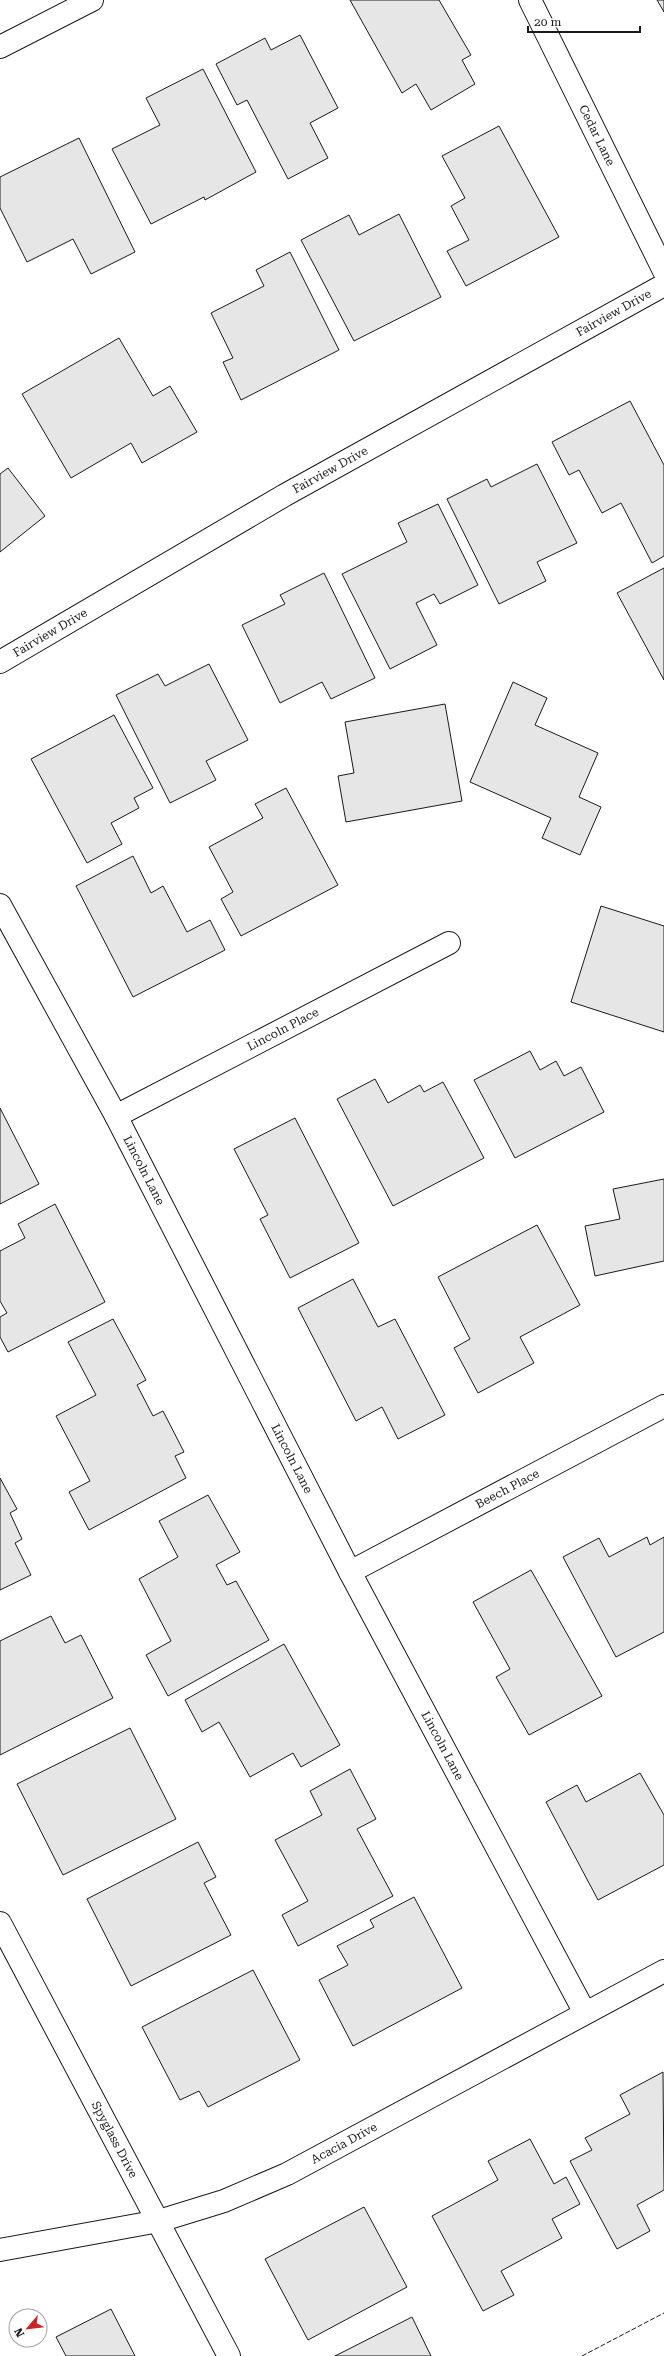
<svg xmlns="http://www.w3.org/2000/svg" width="664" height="2356" font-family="'Roboto Serif',serif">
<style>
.building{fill:#e6e6e6;stroke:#1a1a1a}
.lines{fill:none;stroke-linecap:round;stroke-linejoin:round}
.street-casing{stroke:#1a1a1a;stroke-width:24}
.secondary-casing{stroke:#1a1a1a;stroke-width:24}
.street{stroke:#fff;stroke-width:22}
.secondary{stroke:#fff;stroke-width:22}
.fence{stroke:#1a1a1a;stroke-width:1;stroke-dasharray:5 2;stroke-linecap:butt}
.labels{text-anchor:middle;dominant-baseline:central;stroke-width:3;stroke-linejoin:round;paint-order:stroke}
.street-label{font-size:12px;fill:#1a1a1a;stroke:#fff}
</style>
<rect width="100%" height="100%" fill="#fff"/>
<path class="building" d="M350,0H439L471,55L462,60L475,84L431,110L416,84L402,93Z
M657,0H664V12Z
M300,35L338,108L310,123L328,158L288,179L247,100L237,105L216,64L265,38L271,50Z
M203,69L256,172L205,200L204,197L151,224L112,149L160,125L146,98Z
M499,126L559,237L466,286L447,251L469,240L451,206L465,198L442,156Z
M79,138L135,252L91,274L73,239L27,262L0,208V177Z
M399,214L441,297L354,341L301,240L349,215L359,235Z
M290,252L339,350L241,400L223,362L233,358L211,313L264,286L256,270Z
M119,338L153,396L170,386L197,432L142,463L131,443L71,478L22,394Z
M630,401L664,465V556L652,563L621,503L602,513L579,470L569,475L552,442Z
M537,464L577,543L537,562L546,581L499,604L447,499L487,479L491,487Z
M8,468L45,516L0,552V474Z
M438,504L478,585L440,604L434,594L416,603L437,645L390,669L342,574L407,542L398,523Z
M664,568V680L617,593Z
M324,573L375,678L331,699L322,682L280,703L242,625L285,604L280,595Z
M209,664L248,740L206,761L216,780L170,803L116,695L158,674L165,686Z
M513,682L547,698L535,725L598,753L579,797L601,807L580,855L542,838L551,818L470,782Z
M445,704L462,801L346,822L338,776L354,773L345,722Z
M114,715L153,788L134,798L139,808L111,823L122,844L87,863L31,759Z
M286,788L338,885L241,936L221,899L233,892L209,847L263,818L255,804Z
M133,856L151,893L163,886L187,932L210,920L225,950L133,997L76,886Z
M601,906L664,926V1032L571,1002Z
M530,1051L540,1070L556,1061L564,1076L581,1067L604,1112L515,1158L474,1080Z
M375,1079L388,1103L420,1085L424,1092L443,1082L484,1158L393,1206L337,1099Z
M0,1108L39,1184L0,1204Z
M295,1118L359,1243L290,1278L260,1219L268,1215L234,1149Z
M664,1179V1261L595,1276L585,1226L620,1219L613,1189Z
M55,1204L105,1302L8,1352L0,1337V1317L7,1313L0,1301V1251L25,1238L18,1224Z
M537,1225L580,1305L520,1337L534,1363L478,1393L454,1348L470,1339L438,1277Z
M353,1279L378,1327L395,1319L445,1415L398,1439L382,1407L356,1421L298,1308Z
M113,1319L146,1380L137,1385L153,1416L163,1411L184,1452L175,1456L186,1478L89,1530L69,1492L90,1481L56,1416L96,1395L68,1342Z
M0,1478L17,1509L10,1513L22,1539L15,1543L31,1575L0,1590Z
M208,1495L240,1552L216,1565L227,1585L236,1581L269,1640L168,1696L146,1655L171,1641L139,1579L178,1557L159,1521Z
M647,1537L650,1545L664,1537V1632L616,1657L563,1557L599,1538L609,1557Z
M531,1570L602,1696L529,1735L496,1677L510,1669L473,1602Z
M51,1616L65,1643L81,1635L113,1698L0,1755V1641Z
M284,1644L340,1745L301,1767L293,1753L250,1777L219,1722L202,1732L185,1700Z
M130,1728L176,1819L63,1875L17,1784Z
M350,1769L376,1819L357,1829L393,1896L298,1946L282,1915L308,1901L275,1840L322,1815L310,1791Z
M640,1773L664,1815V1865L598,1900L546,1802L577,1785L586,1802Z
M198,1842L216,1877L204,1883L231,1935L131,1986L87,1899Z
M414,1897L462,1988L353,2046L319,1980L348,1965L337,1946L374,1927L370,1920Z
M253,1970L300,2060L208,2107L199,2091L180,2100L142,2027Z
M663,2072L664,2190L637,2205L650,2231L617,2249L570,2161L592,2150L585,2138L630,2114L620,2095Z
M530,2139L554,2184L566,2177L580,2204L552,2219L562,2238L501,2271L514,2295L483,2311L432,2216L498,2180L488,2161Z
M364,2207L407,2287L308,2340L265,2259Z
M111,2309L135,2356H66L56,2337Z
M412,2317L431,2356H335Z"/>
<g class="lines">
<defs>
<g id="street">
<path id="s1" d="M530,0L664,271"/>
<path id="s2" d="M0,662L285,495L664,285"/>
<path id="s3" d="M0,905L116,1116L350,1572L585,2013"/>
<path id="s4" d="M116,1116L449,943"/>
<path id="s5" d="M350,1572L664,1406"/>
<path id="s6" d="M0,1923L229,2356"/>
<path id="s7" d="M0,2250L159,2221L224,2201L287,2174L664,1971"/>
</g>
<path id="secondary" d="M0,47L92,0"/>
</defs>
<use href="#street" class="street-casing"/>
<use href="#secondary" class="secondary-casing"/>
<use href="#street" class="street"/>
<use href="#secondary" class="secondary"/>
<path class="fence" d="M582,2356L664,2313"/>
</g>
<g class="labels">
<g class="street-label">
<text stroke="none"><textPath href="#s1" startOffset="151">Cedar Lane</textPath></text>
<text stroke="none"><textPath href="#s2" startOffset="706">Fairview Drive</textPath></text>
<text stroke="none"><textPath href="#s2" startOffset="382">Fairview Drive</textPath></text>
<text stroke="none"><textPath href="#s2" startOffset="58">Fairview Drive</textPath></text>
<text stroke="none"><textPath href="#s4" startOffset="188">Lincoln Place</textPath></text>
<text stroke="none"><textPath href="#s3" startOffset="302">Lincoln Lane</textPath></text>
<text stroke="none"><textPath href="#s3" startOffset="626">Lincoln Lane</textPath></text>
<text stroke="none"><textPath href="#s5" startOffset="178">Beech Place</textPath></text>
<text stroke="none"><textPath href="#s3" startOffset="950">Lincoln Lane</textPath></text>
<text stroke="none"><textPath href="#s6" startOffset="245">Spyglass Drive</textPath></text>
<text stroke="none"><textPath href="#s7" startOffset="363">Acacia Drive</textPath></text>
</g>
</g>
<g transform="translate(28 2328) rotate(242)"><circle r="19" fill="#ffffff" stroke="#a3a3a3"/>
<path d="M0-3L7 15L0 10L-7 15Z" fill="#c62828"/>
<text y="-6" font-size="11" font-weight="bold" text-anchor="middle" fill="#1a1a1a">N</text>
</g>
<path d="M528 26v6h112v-6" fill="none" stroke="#1a1a1a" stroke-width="2"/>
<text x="534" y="26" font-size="12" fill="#1a1a1a" stroke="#ffffff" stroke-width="3" paint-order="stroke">20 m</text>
</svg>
